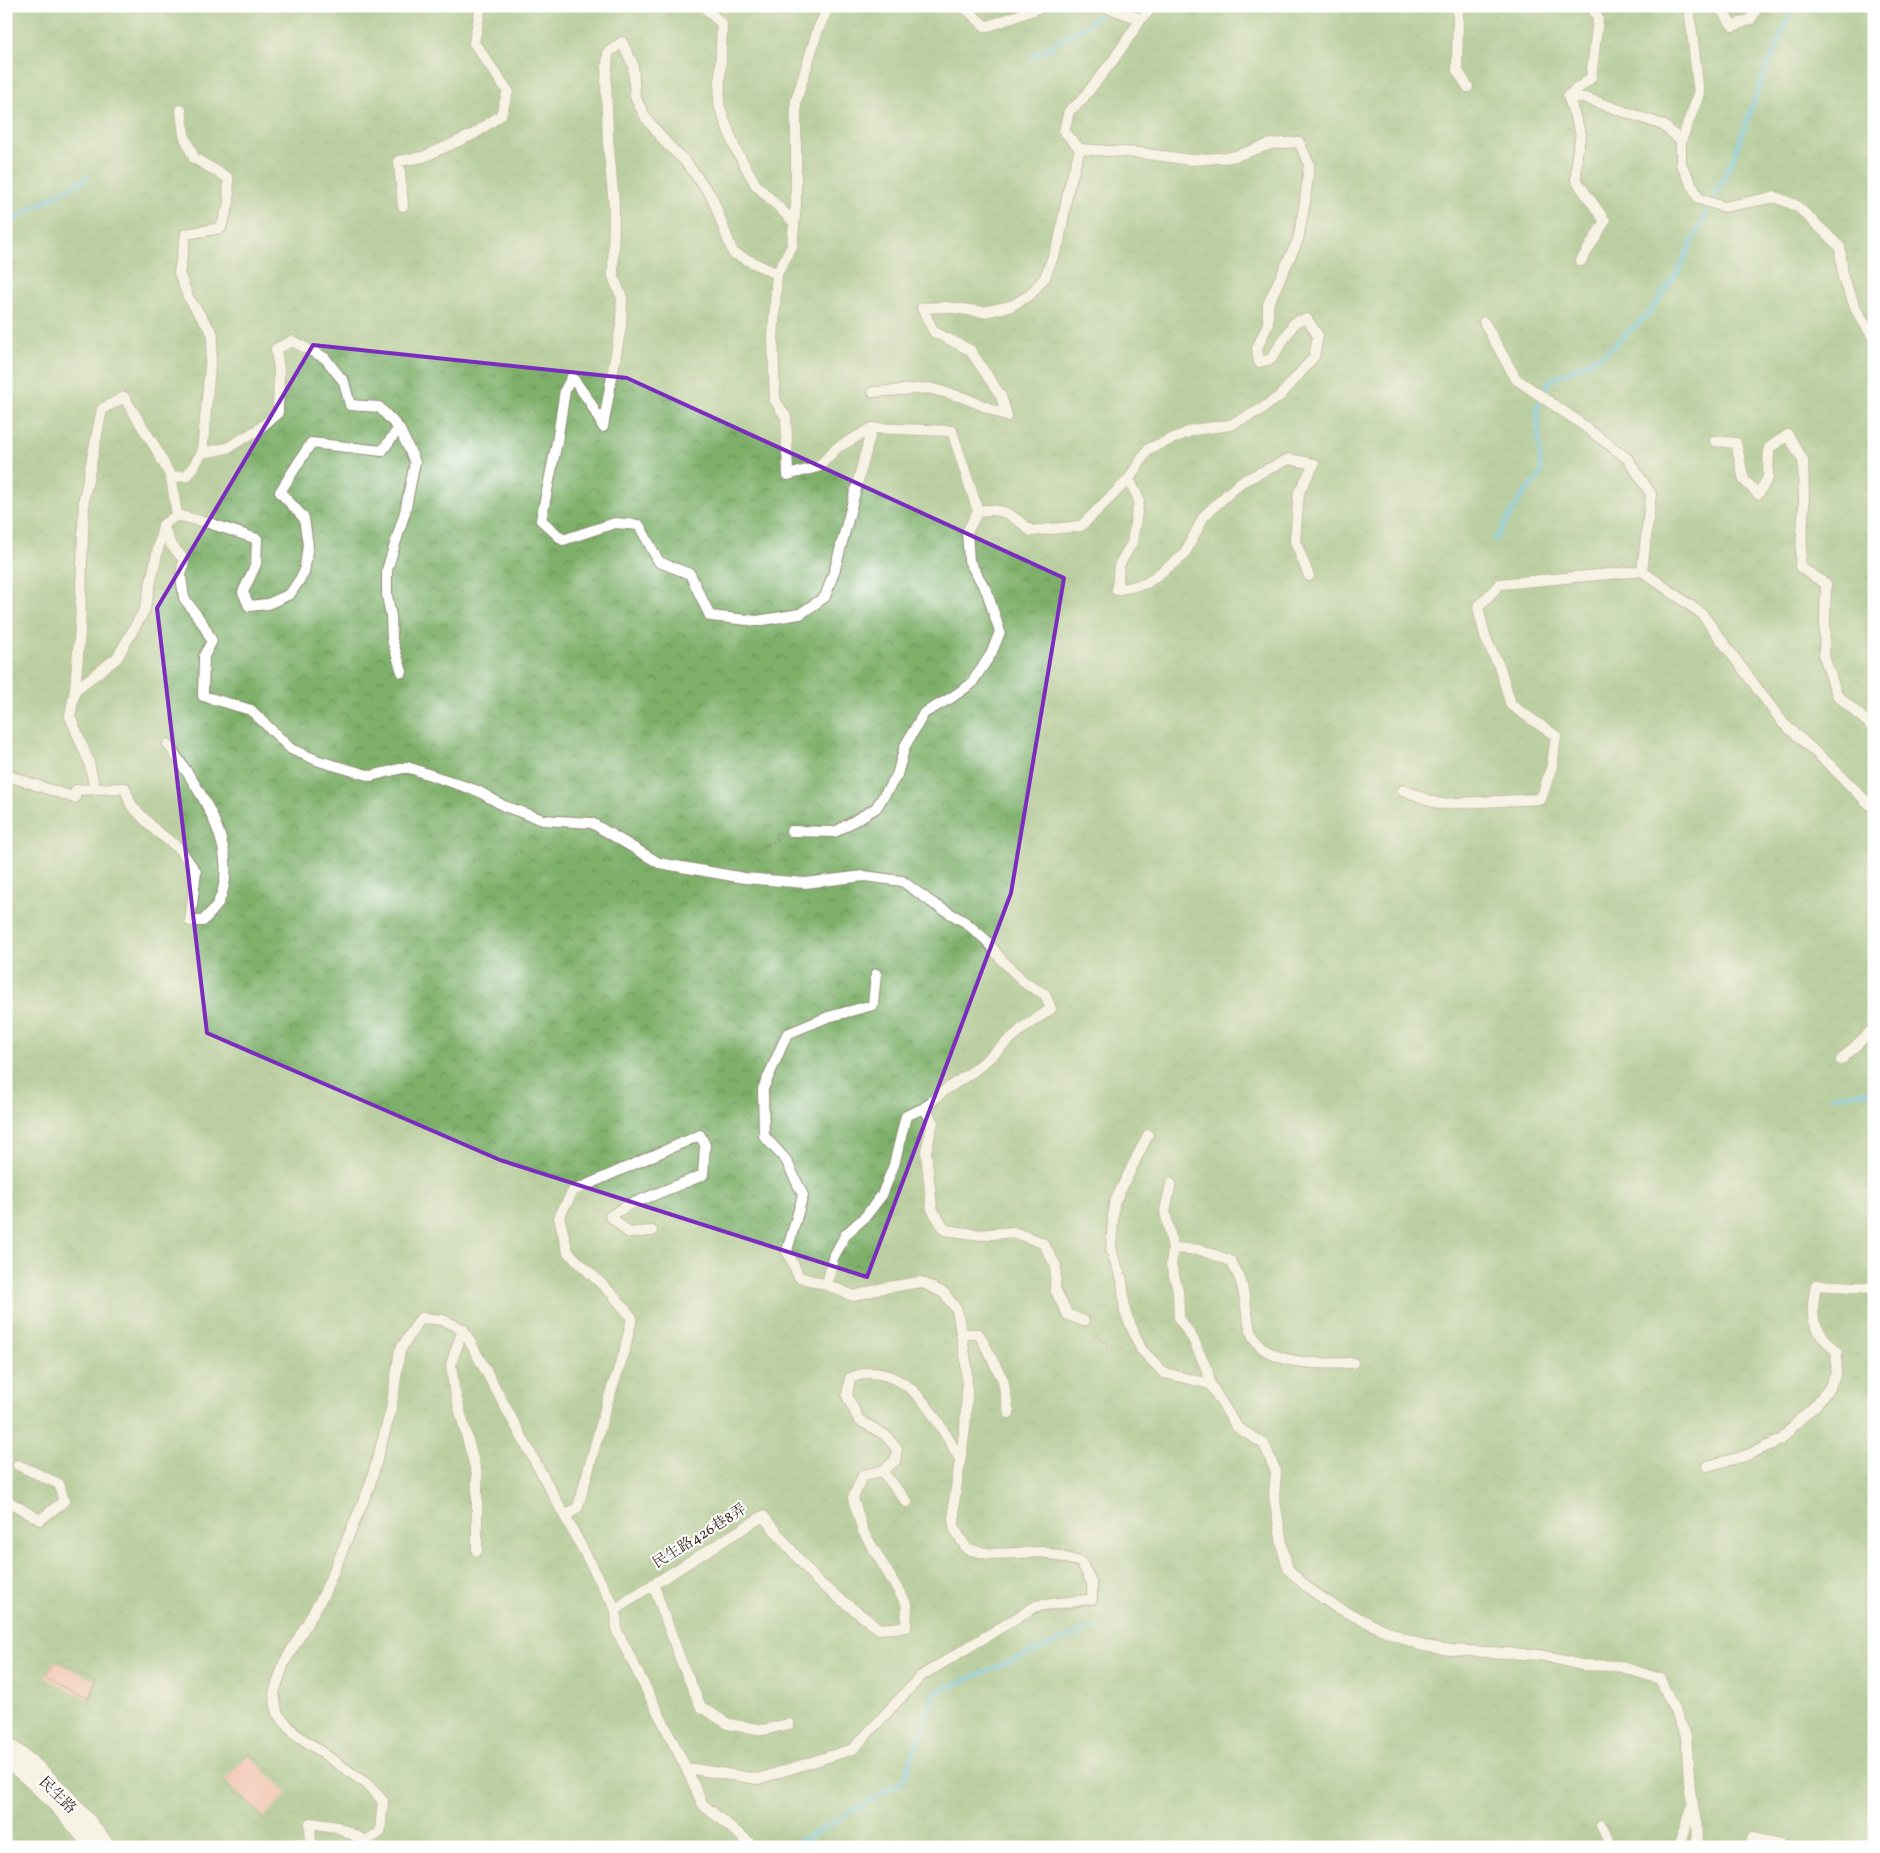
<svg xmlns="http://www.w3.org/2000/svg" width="1880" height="1853" font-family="Vollkorn,'Noto Serif TC',serif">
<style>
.forest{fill:url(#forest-crowns);stroke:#5c6d44}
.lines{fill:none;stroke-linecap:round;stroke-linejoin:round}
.stream{stroke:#4eb5cd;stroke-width:5.5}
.building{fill:#fda9a3}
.lane-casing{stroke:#948a77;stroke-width:12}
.secondary-casing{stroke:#948a77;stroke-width:30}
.path{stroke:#948a77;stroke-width:3;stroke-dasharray:1 4;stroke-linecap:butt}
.lane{stroke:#fff;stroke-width:10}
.secondary{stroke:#fff;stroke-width:28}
.marked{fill:none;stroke:#7b2cbf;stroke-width:4;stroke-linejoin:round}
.labels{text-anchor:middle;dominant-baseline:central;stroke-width:4;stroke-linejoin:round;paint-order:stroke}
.street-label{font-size:15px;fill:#3b2a1e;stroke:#fff}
</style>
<defs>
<pattern id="forest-crowns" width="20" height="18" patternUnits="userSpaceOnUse" patternTransform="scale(1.25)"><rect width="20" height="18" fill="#7eb06b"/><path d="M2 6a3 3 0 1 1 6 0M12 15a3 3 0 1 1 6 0" fill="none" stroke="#688f57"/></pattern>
</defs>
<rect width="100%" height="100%" fill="#fff"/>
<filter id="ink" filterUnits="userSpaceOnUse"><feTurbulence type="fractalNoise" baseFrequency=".02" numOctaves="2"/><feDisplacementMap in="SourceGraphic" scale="10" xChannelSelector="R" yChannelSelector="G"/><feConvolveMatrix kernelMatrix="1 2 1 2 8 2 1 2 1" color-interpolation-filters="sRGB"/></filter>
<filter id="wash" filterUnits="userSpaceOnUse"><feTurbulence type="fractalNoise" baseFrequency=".0096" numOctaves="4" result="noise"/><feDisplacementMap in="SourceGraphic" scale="20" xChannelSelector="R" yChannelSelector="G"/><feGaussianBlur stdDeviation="1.12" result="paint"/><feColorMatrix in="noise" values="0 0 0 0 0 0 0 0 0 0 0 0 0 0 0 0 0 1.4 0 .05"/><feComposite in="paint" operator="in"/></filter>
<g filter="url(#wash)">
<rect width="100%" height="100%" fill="#eee9d0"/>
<path class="forest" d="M6,6H1874V1847H6Z"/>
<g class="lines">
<path class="stream" d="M1033,57L1089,24L1108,7
M6,223L87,178
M1495,540L1520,499L1541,475L1537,408L1549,381L1604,354L1647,316L1677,273L1733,159L1762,79L1794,6
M1832,1096L1868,1092L1874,1090
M787,1847L818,1832L903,1781L936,1692L1094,1627"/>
</g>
<g id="blocks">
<path class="building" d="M54,1661L96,1681L88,1699L45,1678Z
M248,1755L287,1793L264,1817L224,1780Z"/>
</g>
</g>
<g filter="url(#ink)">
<use href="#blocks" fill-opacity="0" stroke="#948a77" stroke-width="1"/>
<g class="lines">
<defs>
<path id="lane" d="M703,6L722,24L719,105L735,148L756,185L794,222
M829,6L818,29L796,101V205L792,246L777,274L773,338L775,400L786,417L788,475L818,467L837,448L872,428L952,431L978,511
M963,6L986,27L1044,6
M1102,6L1141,19
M1455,6L1458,10L1457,70L1468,87
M1592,6L1598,19L1591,78L1568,96L1585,98L1663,125L1681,141V164L1699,199L1724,207L1775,197L1797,206L1840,247L1843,278L1858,313L1874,339
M1718,6L1733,26L1751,19L1758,6
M1568,96L1581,134L1577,154L1576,180L1605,221L1581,261
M181,110L184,135L194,158L228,178L229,203L221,228L186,234L179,273L188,297L213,334L202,453
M1681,141L1699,94L1689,6
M403,206L399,161L423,157L474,134L501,115L508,91L474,43L481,6
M777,274L733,253L712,197L686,162L667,144L646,118L635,97L633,65L622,42L608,53L606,81L608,140L614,205L613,276L622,298L621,326L603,427L590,402L572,377L565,390L557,442L541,520L563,540L615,523L639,525L659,562L690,574L710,616L757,621L800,614L825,597L835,569L872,428
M1484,322L1516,379L1576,420L1628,459L1651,494L1642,571
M873,392L929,388L965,398L1007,416L1001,396L970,350L934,332L922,308L946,307L984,312L1011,306L1030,295L1045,277L1059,242L1068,191L1080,149
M1715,441L1736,443L1744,480L1758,494L1768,478L1769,448L1788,435L1803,460L1804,504L1800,567L1826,584L1824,656L1837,695L1874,728
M171,477L177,515L163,525L170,543L184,560L181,576L184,598L203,624L212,641L204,656L203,696L251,710L291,749L319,761L371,776L407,767L478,791L504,806L543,820L592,823L659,863L744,878L805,883L864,876L902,881L934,904L965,922L986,940L1001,959L1026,984L1045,994L1051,1009L1024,1027L975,1070L945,1090L924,1108L906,1116L894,1165L882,1195L865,1217L846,1234L833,1258L827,1285L854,1296L883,1288L921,1282L944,1293L957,1310L966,1361L967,1394L965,1428L954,1502V1528L967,1549L990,1554L1043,1552L1081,1562L1092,1583V1599L1036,1606L921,1676L853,1749L758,1779L686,1768
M1129,479L1139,500L1132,543L1119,565L1117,590L1147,583L1184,555L1204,516L1241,482L1289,459L1314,464L1299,492L1295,541L1309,576
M177,515L212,524L257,539L256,564L243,592L249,606L268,604L290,594L304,573L308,545L304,518L280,492L311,443L382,451L399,428
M75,690L117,658L145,609L163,526
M6,775L75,798L76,790L95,789L89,762L70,716L75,690L80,629L84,499L102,409L124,397L155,447L171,477L187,476L202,453L227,448L259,429L278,413L279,370L276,349L292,341L325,358L344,382L350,405L379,407L399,428L415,462L405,512L387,570V595L391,616L392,640L402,672
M95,789L125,788L131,805L156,831L180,849L196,872L190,921H203C208,915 215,909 218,903C244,849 197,787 168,744
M1403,790L1439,804L1541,799L1552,766L1556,736L1511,705L1500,668L1486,639L1478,607L1500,584L1642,571L1702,614L1783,723L1831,766L1874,809
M791,831L835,832L876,808L897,775L905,746L924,713L951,698L971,684L991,654L1000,632L987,592L969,561L967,532L978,511C1002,507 1014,516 1031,531L1081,526L1129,479L1148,449L1193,430L1230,425L1260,410L1280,396L1314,357L1318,336L1307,319L1295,322L1271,359L1259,362L1257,348L1268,324V304L1298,240L1305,202L1309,164L1299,142L1271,144L1232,157L1191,160L1140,153L1080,149L1064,131L1069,111L1080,102L1114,59L1141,19L1154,6
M1841,1060L1874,1028
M924,1108L933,1122L926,1151L932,1209L945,1230L981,1235L1013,1232L1043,1243L1056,1266L1055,1289L1068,1315L1084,1321
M1148,1135L1114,1203L1111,1250L1122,1280L1125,1312L1141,1349L1164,1373L1210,1384L1237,1427L1264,1444L1276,1472L1274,1495L1283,1550L1288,1569L1308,1588L1334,1606L1379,1628L1423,1646L1451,1650L1540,1655L1581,1665L1619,1666L1660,1679L1686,1735L1690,1792L1696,1816L1697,1847
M1171,1184L1165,1211L1173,1248
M827,1285L799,1277L787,1251L803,1195L786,1160L764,1136L763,1089L787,1034L828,1017L873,1005L876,974
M463,1329L451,1364L454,1389L477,1474V1551
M961,1334H979L1003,1380L1009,1413
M1210,1384L1208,1372L1193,1339L1179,1318L1178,1290L1171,1265L1173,1248L1201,1250L1231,1261C1234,1268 1239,1275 1241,1282C1246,1299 1246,1317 1252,1334C1265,1367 1325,1364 1353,1363
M1707,1466L1745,1456L1781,1440L1798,1421L1815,1406L1829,1388L1836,1374L1837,1352C1812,1327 1809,1320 1816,1285L1874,1288
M882,1471L895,1461L897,1449L885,1435L859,1420L847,1396L850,1378C857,1376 866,1372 872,1373C918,1376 939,1424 960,1459
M6,1500L40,1520L64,1501L59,1484L18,1465
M565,1517L578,1507L607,1403L624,1353L632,1318L613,1295L568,1252L559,1217L573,1191L700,1135L705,1145L703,1175L629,1205L610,1216L629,1233L652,1231
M653,1584L681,1661L701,1707L728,1724L763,1730L789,1724
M1601,1825L1608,1840L1606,1847
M315,1847L311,1843L310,1823L337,1827L366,1841L380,1832L383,1801L367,1784L294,1733L277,1713L274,1693L284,1663L323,1596L369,1488L391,1410L400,1350L421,1318L443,1320L463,1329L616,1610
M755,1847L703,1805L686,1768L617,1631L616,1610L630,1599L763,1516L817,1581L879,1629L906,1627L907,1605L863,1531L853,1498L863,1475L882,1471L907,1502
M1678,1847L1693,1805
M1751,1847L1752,1838L1780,1844L1783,1847"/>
<path id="secondary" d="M6,1752C43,1778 73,1811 100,1847"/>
</defs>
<use href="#lane" class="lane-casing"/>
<use href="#secondary" class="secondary-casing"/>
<path class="path" d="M737,861L780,838
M1093,1331L1107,1345L1126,1348"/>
<use href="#lane" class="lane"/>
<use href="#secondary" class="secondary"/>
</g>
</g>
<path d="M0 0H1880V1853H0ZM313,345L627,378L1064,578L1011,893L867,1277L500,1160L207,1033L157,608Z" fill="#eee9d0" fill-opacity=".55" fill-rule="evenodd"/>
<path class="marked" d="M313,345L627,378L1064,578L1011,893L867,1277L500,1160L207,1033L157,608Z"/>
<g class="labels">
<g class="street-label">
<text transform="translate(700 1537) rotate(-32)">民生路426巷8弄</text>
<text transform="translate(57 1796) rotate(45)">民生路</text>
</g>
</g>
<rect width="1880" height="1853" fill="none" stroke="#fff" stroke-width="25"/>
</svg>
